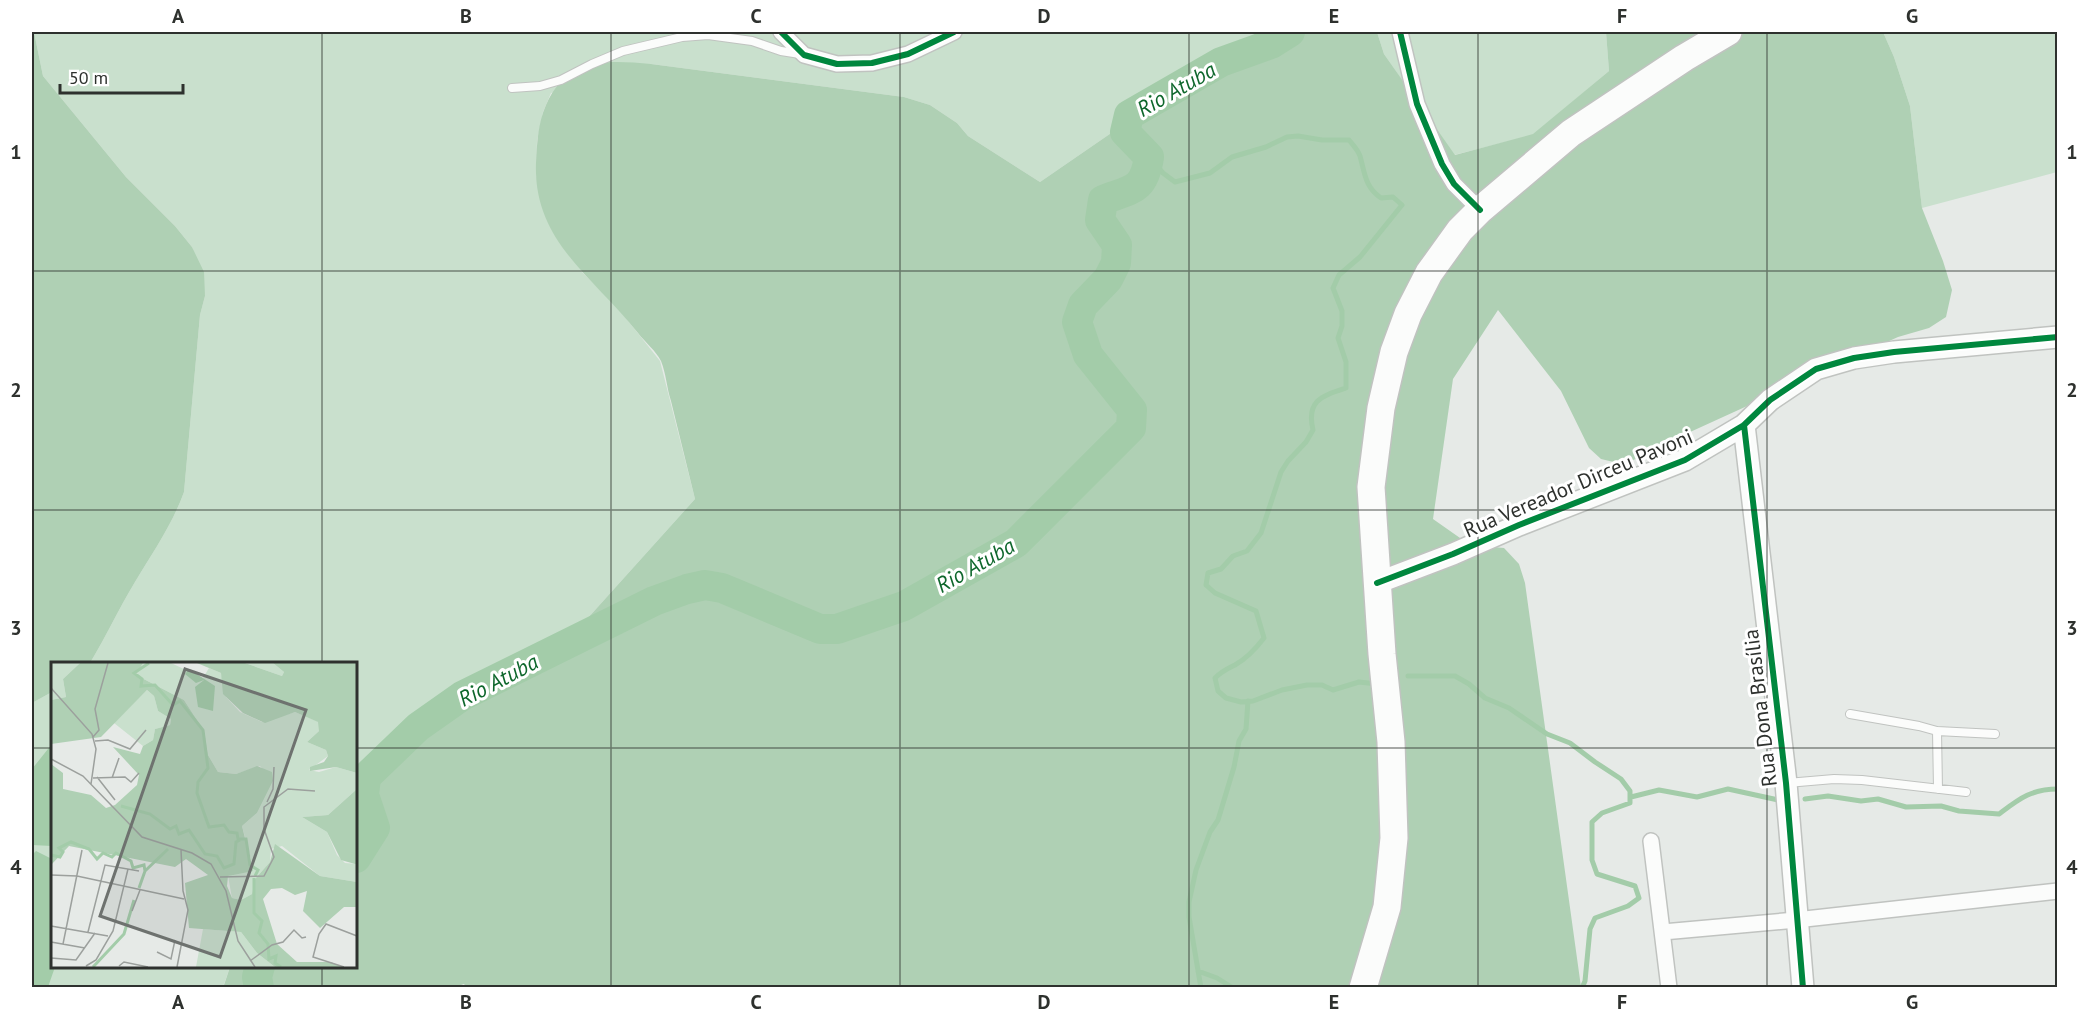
<svg xmlns="http://www.w3.org/2000/svg" width="2089" height="1019" font-family="'PT Sans',sans-serif">
<style>
.green{fill:#c9e0cd}
.forest{fill:#afd0b4}
.water{fill:#a3cca9}
.lines{fill:none;stroke-linecap:round;stroke-linejoin:round}
.stream{stroke:#a3cca9;stroke-width:5}
.river{stroke:#a3cca9;stroke-width:30}
.lane-casing{stroke:#c0c3c0;stroke-width:10}
.street-casing{stroke:#c0c3c0;stroke-width:18}
.secondary-casing{stroke:#c0c3c0;stroke-width:24}
.highway-casing{stroke:#c0c3c0;stroke-width:30}
.lane{stroke:#fbfcfb;stroke-width:8}
.street{stroke:#fbfcfb;stroke-width:15}
.secondary{stroke:#fbfcfb;stroke-width:21}
.highway{stroke:#fbfcfb;stroke-width:27}
.cycleway-casing{stroke:#fff;stroke-width:10}
.cycleway{stroke:#00873e;stroke-width:6}
.grid{fill:none;stroke:#2e312e;stroke-width:1.5;stroke-opacity:0.55}
.labels{text-anchor:middle;dominant-baseline:central;stroke-width:6;stroke-linejoin:round;paint-order:stroke}
.street-label{font-size:21px;fill:#2e312e;stroke:#fff}
.water-label{font-size:22px;font-style:italic;fill:#0e672c;stroke:#fff}
.inset-river{fill:none;stroke:#a3cca9;stroke-width:3}
.inset-road{fill:none;stroke:#9ca09d;stroke-width:1.5}
.view{fill:#6e726f;fill-opacity:0.15;stroke:#6e726f;stroke-width:3}
.inset-edge{fill:none;stroke:#2e312e;stroke-width:3}
.neatline{fill:none;stroke:#2e312e;stroke-width:2}
.grid-label{font-size:20px;text-anchor:middle;font-weight:bold;fill:#2e312e}
</style>
<rect width="100%" height="100%" fill="#e6eae7"/>
<path class="green" d="M34,32H1258L1040,182L968,136L957,123L930,105L904,97L651,64L551,93L543,112L537,141L536,176L582,272L617,307L660,361L695,499L587,619L547,643L462,688L426,716L356,803V664L90,663C106,637 119,608 135,582C153,552 172,525 184,492L200,315L205,296L192,247L175,226L126,177L43,76Z
M1377,32H1606L1609,71L1533,135L1454,155L1384,54Z
M1883,32H2057V172L1922,208L1910,106L1894,57Z
M52,692V966L230,967L223,987H32V703Z"/>
<path class="forest" d="M32,32H34L43,76L126,177L175,226L192,247L204,272L205,296L200,315L184,492C172,525 153,552 135,582C119,608 106,637 90,663L52,664V692L32,703Z
M1258,32H1377L1384,54L1455,155L1533,134L1609,71L1606,32H1883L1894,57L1910,106L1922,208L1943,261L1952,290L1946,317L1929,328L1898,337L1677,438L1647,455L1622,464L1601,459L1589,448L1561,391L1498,310L1453,379L1433,519L1470,545L1504,548L1519,564L1525,583L1581,987L467,988L464,984L452,988H223L230,967L356,966V803L426,716L462,688L547,643L587,619L695,499C687,466 679,434 671,401C667,389 666,373 661,361C656,351 645,342 638,333C594,277 533,242 536,163C537,143 538,123 546,105C567,57 607,60 651,64L904,97L930,105L957,123L968,136L1040,182Z"/>
<path class="water" d="M52,744V846L32,845V769Z
M36,851L52,859V966L55,967L48,987H32V855Z"/>
<g class="lines">
<path class="stream" d="M1149,157L1163,173L1175,182L1210,173L1232,157L1266,147L1287,137L1298,136L1322,140H1349C1353,145 1358,150 1360,156C1365,174 1365,187 1381,198L1393,197L1402,205L1360,257L1339,275L1333,288L1342,311V326L1338,338L1346,362V388C1322,396 1306,400 1313,430L1306,442L1288,461L1281,472L1261,533L1247,551L1233,556L1221,569L1208,573L1206,585L1215,593L1256,611L1264,638C1257,647 1246,659 1235,665C1227,669 1222,671 1215,678L1218,691L1226,698L1241,702L1253,701L1282,690L1307,685H1322L1333,690L1359,682L1377,684
M1408,676H1455L1469,684L1485,698L1509,708L1547,734L1570,743L1595,762L1621,779L1630,791V803L1602,813L1592,822V860L1597,874L1635,886L1639,898L1628,906L1595,918L1590,929L1585,981L1582,988
M1631,797L1659,790L1697,797L1728,789L1783,801
M1805,799L1828,796L1861,801L1878,799L1906,807L1941,806L1959,811L1999,814C2019,799 2031,789 2058,789
M1198,971L1217,978L1233,988
M1201,988L1189,917V902L1196,870L1210,832L1218,820L1234,767L1239,741L1246,729L1248,701"/>
<path class="river" d="M356,858L375,828L364,795L366,777L418,727L462,696L654,601L687,589L705,585L722,588L820,629H837L904,606L1016,543L1131,428L1132,410L1088,355L1077,322L1083,305L1108,279L1116,263L1117,245L1100,220L1103,200C1132,189 1144,191 1149,157L1125,132L1129,115L1221,62L1271,44L1290,32
M259,988L257,977L260,966"/>
<defs>
<path id="lane" d="M512,88L540,86L561,80L592,64L623,51L682,37L708,35L752,41L781,51L800,54
M1850,714L1919,726L1937,731L1995,734
M1937,731L1938,789
M1787,783L1834,779L1862,780L1966,792"/>
<path id="street" d="M781,32L804,55L837,64L872,63L908,54L954,32
M1400,32L1417,104L1442,164L1454,184L1480,210
M1651,841L1669,988
M1663,932L1796,920L2058,891"/>
<path id="secondary" d="M1744,425L1786,783L1803,988
M1377,583L1453,554L1519,525L1685,460L1744,425L1770,400L1816,369L1854,358L1894,352L2058,337"/>
<path id="highway" d="M1363,988L1387,907L1394,838L1391,742L1382,654L1371,487L1381,408L1394,352L1408,314L1429,273L1460,230L1480,210L1571,133L1684,58L1728,32"/>
</defs>
<use href="#lane" class="lane-casing"/>
<use href="#street" class="street-casing"/>
<use href="#secondary" class="secondary-casing"/>
<use href="#highway" class="highway-casing"/>
<use href="#lane" class="lane"/>
<use href="#street" class="street"/>
<use href="#secondary" class="secondary"/>
<use href="#highway" class="highway"/>
<defs>
<path id="cycleway" d="M781,32L804,55L837,64L872,63L908,54L954,32
M1400,32L1417,104L1442,164L1454,184L1480,210
M1744,425L1786,783L1803,988
M1377,583L1453,554L1519,525L1685,460L1744,425L1770,400L1816,369L1854,358L1894,352L2058,337"/>
</defs>
<use href="#cycleway" class="cycleway-casing"/>
<use href="#cycleway" class="cycleway"/>
</g>
<path class="grid" d="M322,32V664M611,32V988M900,32V988M1189,32V988M1478,32V988M1767,32V988M32,271H2058M32,510H2058M32,748H52M356,748H2058M322,966V988"/>
<g class="labels">
<g class="street-label">
<text transform="translate(1578 483) rotate(-23)">Rua Vereador Dirceu Pavoni</text>
<text transform="translate(1760 708) rotate(-97)">Rua Dona Brasília</text>
</g>
<g class="water-label">
<text transform="translate(1176 89) rotate(-30)">Rio Atuba</text>
<text transform="translate(975 565) rotate(-30)">Rio Atuba</text>
<text transform="translate(498 680) rotate(-28)">Rio Atuba</text>
</g>
</g>
<g transform="translate(51 662)">
<rect width="306" height="306" fill="#e6eae7"/>
<path d="M0,1H29L12,17L15,35L0,38ZM92,1H120L152,16L158,6L170,11L175,35L189,50L211,60L244,50L268,60V69L256,80L275,88L277,94L258,108L268,110L285,105L306,111V127L277,153L251,155L276,170L286,193L294,201L306,202V220L269,214L231,184L220,187L219,200L204,217L201,232L190,238L181,236L177,214L202,205L191,164L206,151L222,119L209,104L185,112L167,110L157,93L153,69L133,38L85,13ZM194,1H222L233,10L231,14ZM96,28L103,34L107,49L120,57L119,63L104,67L102,78L92,84L63,61ZM152,267L190,270L206,291L224,305H145Z" fill="#c9e0cd"/>
<path d="M29,1H92L85,13L133,38L153,69L157,93L167,110L185,112L206,104L221,110L222,119L206,151L191,164L202,209L177,214L176,224L181,236L190,238L201,232L204,217L219,200L224,182L269,214L306,220V245H293L269,266L252,249L256,229L244,233L231,226L220,227L212,237L226,282L246,300H280L291,305H224L206,291L190,270L138,266L134,221L157,213L135,197L124,205L18,184L0,203V102L12,111V127L40,133L55,146L64,143L86,123L88,113L62,85L89,92L92,84L102,78L104,67L119,63L120,57L107,49L103,34L96,28L50,75L0,82V38L15,35L12,17ZM146,1H194L231,14L233,10L222,1H306V111L285,105L259,109V105L273,100L277,94L275,88L256,80L268,69L267,60L244,50L214,61L192,51L172,32L170,11ZM306,127V202H304L290,198L276,170L251,155L277,153Z" fill="#afd0b4"/>
<path d="M138,7L164,24L162,49L147,45L144,25L153,18L145,21L134,12Z" fill="#a3cca9"/>
<path class="inset-river" d="M98,1L83,11L91,17L90,24L104,23L122,43L129,39L152,68L157,106L147,120L146,131L158,165L173,163L178,170L186,171L187,177H195L199,203L207,208L204,214M70,144L99,152L119,167L125,164L128,172L138,168L154,192L166,194L173,206L183,202L185,180L189,178M0,193L9,195L12,190L8,186L20,180L38,187L46,197L52,191L61,195L65,191L80,199L82,206L93,203L94,209M203,216V251L211,259L208,271L217,282L218,297L225,294L224,301L230,305M88,226L94,209L117,187M42,305L73,272L83,238"/>
<path class="inset-road" d="M0,26L41,72L45,87L40,122M42,75L48,68L44,47L57,1M44,79L57,78L79,87L95,68M0,97L32,114L91,175L141,191L160,202L175,229L187,279L204,305M46,115L64,138M42,116L74,115L80,120L88,111M61,116L68,96M216,140L222,127L223,105M0,213L26,214L133,237M169,215L213,214L223,195L213,167V145L237,127L264,129M81,249L89,228M0,264L57,274M37,270L54,203L88,209M0,280L34,286M12,282L31,188M106,290L120,297L124,278M0,296L25,298L44,271M199,299L221,283L232,280L243,268L251,276L255,275M35,304L45,298L62,269L77,207M68,304L73,300L97,305M126,305L137,248L132,229L130,188M293,305L262,295L268,272L275,262L306,274"/>
<path class="view" d="M134,7L255,48L169,295L49,254Z"/>
<rect width="306" height="306" class="inset-edge"/>
</g>
<rect width="2089" height="1019" fill="none" stroke="#ffffff" stroke-width="66"/>
<path d="M60 84v9h123v-9" fill="none" stroke="#2e312e" stroke-width="3"/>
<text x="69" y="84" font-size="18" fill="#2e312e" stroke="#ffffff" stroke-width="4.5" paint-order="stroke">50 m</text>
<rect x="33" y="33" width="2023" height="953" class="neatline"/>
<g class="grid-label">
<text x="178" y="23">A</text>
<text x="466" y="23">B</text>
<text x="756" y="23">C</text>
<text x="1044" y="23">D</text>
<text x="1334" y="23">E</text>
<text x="1622" y="23">F</text>
<text x="1912" y="23">G</text>
<text x="16" y="159">1</text>
<text x="2072" y="159">1</text>
<text x="16" y="397">2</text>
<text x="2072" y="397">2</text>
<text x="16" y="635">3</text>
<text x="2072" y="635">3</text>
<text x="16" y="874">4</text>
<text x="2072" y="874">4</text>
<text x="178" y="1009">A</text>
<text x="466" y="1009">B</text>
<text x="756" y="1009">C</text>
<text x="1044" y="1009">D</text>
<text x="1334" y="1009">E</text>
<text x="1622" y="1009">F</text>
<text x="1912" y="1009">G</text>
</g>
</svg>
